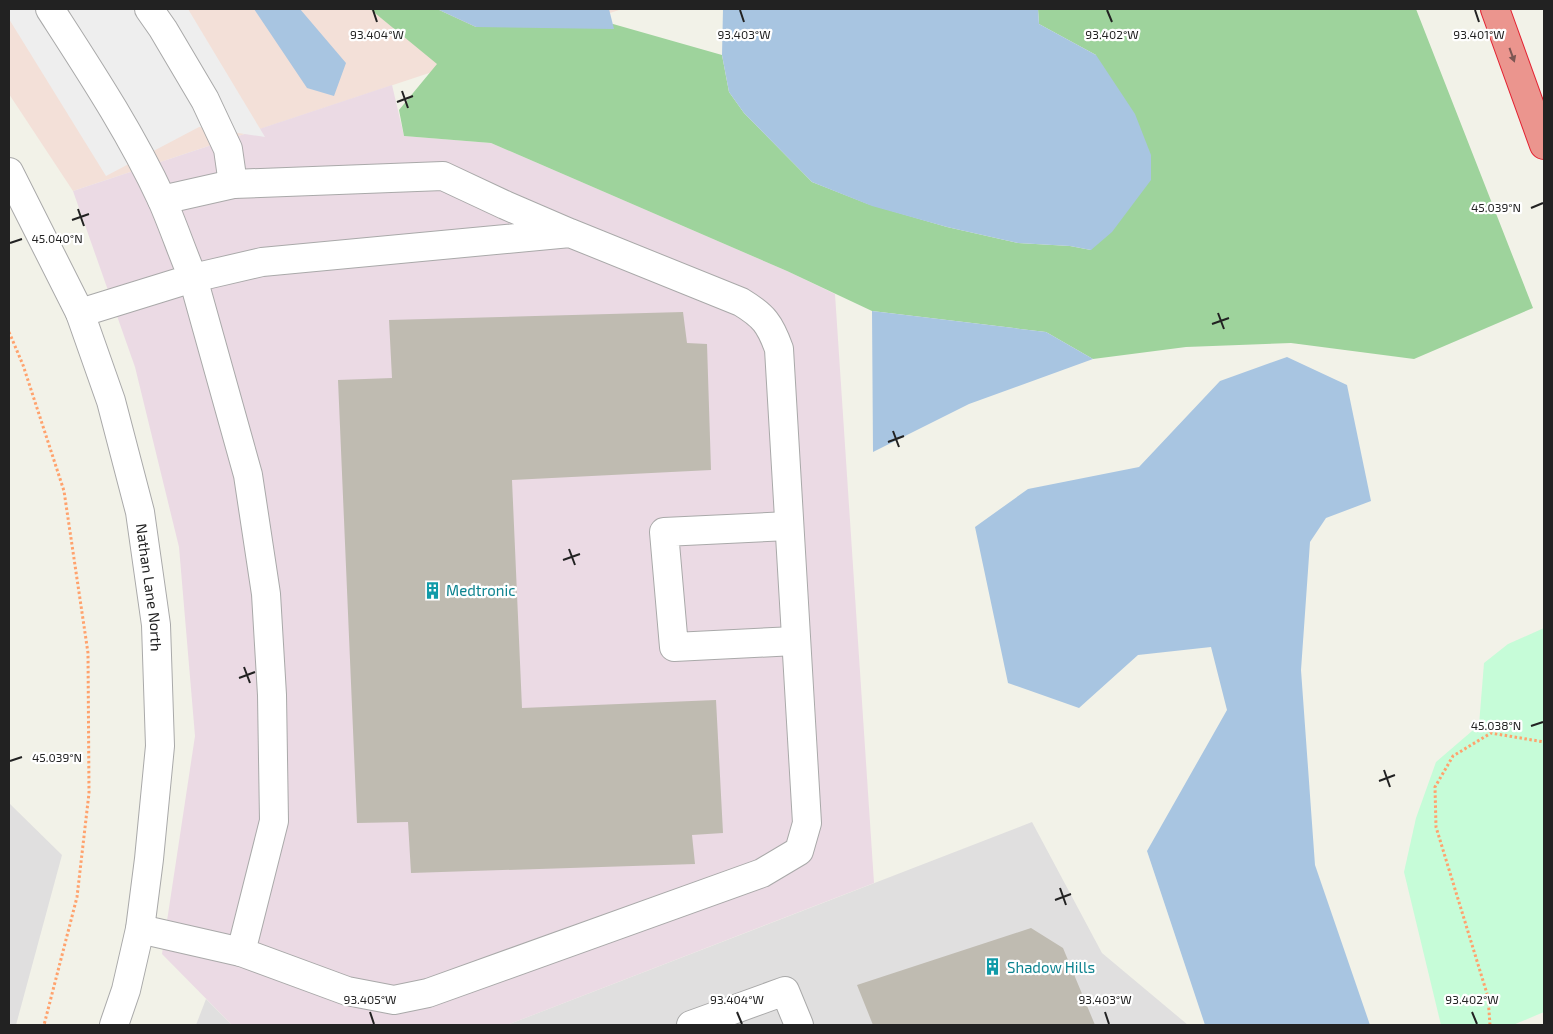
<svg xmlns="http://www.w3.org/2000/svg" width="1553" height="1034" font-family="'Exo 2',sans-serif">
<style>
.residential{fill:#e0dfdf}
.commercial{fill:#f3e0d8}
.industrial{fill:#ebdae4}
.forest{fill:#9ed39c}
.park{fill:#c6fcd8}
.parking{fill:#eee}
.water{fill:#a8c5e1}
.building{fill:#bfbbb1}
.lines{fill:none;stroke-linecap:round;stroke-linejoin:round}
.minor-casing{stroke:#a9a9a9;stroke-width:30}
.highway-casing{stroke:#e32332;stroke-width:30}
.path{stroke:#ffa26d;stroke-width:3;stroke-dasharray:2.5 2.5;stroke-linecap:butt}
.minor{stroke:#fff;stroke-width:28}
.highway{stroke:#eb958e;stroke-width:28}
.oneway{fill:#7c5653}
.ticks{fill:none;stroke:#222;stroke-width:2}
.labels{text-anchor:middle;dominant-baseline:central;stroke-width:4.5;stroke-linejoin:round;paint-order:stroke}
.street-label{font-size:15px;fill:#222;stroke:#fff}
.culture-label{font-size:15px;fill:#0d838f;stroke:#fff;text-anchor:start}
.ticks-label{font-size:12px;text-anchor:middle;fill:#222;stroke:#fff;stroke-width:4.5;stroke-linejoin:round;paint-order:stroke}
</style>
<rect width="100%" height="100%" fill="#f2f2e8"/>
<path class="residential" d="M9,803L62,855L16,1025H9Z
M1032,822L1102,953L1188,1025H507Z
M206,999L232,1025H196Z"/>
<path class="commercial" d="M9,9H622L73,191L9,94Z"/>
<path class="industrial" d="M392,85L404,136L491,143L787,271L835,294L874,883L507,1025H232L162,954L195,736L179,547L135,367L73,191Z"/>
<path class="forest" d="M370,9H437L476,27L613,24L722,55L729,92L744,113L812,182L868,204L947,227L1018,243L1070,246L1091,250L1096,55L1039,24L1038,9H1416L1533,308L1414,359L1291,343L1186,347L1093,359L1046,332L872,311L787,271L491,143L404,136L399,110L437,64Z"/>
<path class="park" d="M1544,628V1012L1513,1025H1441L1404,872L1416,818L1436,762L1479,725L1484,663L1508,644Z"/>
<path class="parking" d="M9,9H188L265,137L199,127L106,176L9,19Z"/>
<path class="water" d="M254,9H300L346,63L334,96L307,88Z
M437,9H609L614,29L476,27Z
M723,9H1038L1039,24L1096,55L1135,114L1151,155V180L1112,232L1091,250L1070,246L1018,243L947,227L872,206L812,182L744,113L729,92L722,55Z
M872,311L1046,332L1093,359L969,404L873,452Z
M1287,357L1347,385L1371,501L1326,518L1310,542L1301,670L1315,865L1370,1025H1205L1147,851L1227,710L1211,647L1138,655L1079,708L1008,683L975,527L1028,489L1139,467L1220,381Z"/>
<path class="building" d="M683,312L687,343L707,344L711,470L512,480L522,708L716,700L723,833L692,835L695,864L411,873L408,822L357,823L338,380L392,378L389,320Z
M1031,928L1063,948L1095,1025H873L857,985Z"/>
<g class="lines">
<defs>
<g id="minor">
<path d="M50,9C90,71 131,133 162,200C173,225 182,252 193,278L80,313"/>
<path d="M149,9L163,29L205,100L228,149L233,184L443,176L505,205L570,233L741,302C764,316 770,324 779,349L807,823L799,851L762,873L428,993L394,1000L347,991L241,952L274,821L272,695L266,594L248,475L193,278L262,262L570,233"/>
<path id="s1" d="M9,172L80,313L111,401L140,512L156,625L160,746L149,859L140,929L126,990L114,1025"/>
<path d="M162,200L233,184"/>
<path d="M789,526L664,532L674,647L795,641"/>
<path d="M140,929L241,952"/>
<path d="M691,1025L785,991L799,1025"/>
</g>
<path id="highway" d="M1495,9L1544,145"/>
</defs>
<use href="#minor" class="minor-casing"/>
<use href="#highway" class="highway-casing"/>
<path class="path" d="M9,332L23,365L64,491L88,653L89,793L77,897L44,1025
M1490,1025L1488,997L1436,827L1435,787L1453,756L1491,733L1544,742"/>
<use href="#minor" class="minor"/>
<use href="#highway" class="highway"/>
</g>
<defs><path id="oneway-solid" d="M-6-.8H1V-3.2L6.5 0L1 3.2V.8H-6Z" transform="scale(1.25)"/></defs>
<use class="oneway" href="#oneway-solid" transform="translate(1512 55) rotate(70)"/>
<path class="ticks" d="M373,10L377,22M740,10L744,22M1107,10L1112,22M1475,10L1479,22M402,91L408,108M397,102L413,96M1531,208L1543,203M78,209L84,226M72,220L89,214M10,243L22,239M1218,313L1224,329M1212,324L1229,318M893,431L899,447M888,442L904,436M569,549L575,565M563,560L580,554M244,667L250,683M239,678L255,672M1531,726L1543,722M10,761L22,757M1384,770L1390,787M1379,781L1395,775M1060,888L1066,905M1055,900L1071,894M370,1012L374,1024M737,1012L742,1024M1105,1012L1109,1024M1472,1012L1477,1024"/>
<defs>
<symbol id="building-bare" viewBox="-9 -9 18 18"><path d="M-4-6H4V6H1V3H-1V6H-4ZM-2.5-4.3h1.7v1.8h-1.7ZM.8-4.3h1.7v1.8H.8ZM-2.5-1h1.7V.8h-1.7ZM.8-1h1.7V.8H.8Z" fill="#0f9aa8" stroke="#fff" stroke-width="2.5" paint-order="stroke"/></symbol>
</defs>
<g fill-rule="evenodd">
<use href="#building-bare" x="420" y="578" width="25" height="25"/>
<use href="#building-bare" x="980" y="954" width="25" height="25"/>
</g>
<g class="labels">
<g class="street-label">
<text stroke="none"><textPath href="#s1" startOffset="442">Nathan Lane North</textPath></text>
</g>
<g class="culture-label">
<text x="446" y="590">Medtronic</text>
<text x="1007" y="967">Shadow Hills</text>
</g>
</g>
<g class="ticks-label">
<text x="377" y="39">93.404°W</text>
<text x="744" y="39">93.403°W</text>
<text x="1112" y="39">93.402°W</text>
<text x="1479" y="39">93.401°W</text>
<text x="1496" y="212">45.039°N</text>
<text x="57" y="243">45.040°N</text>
<text x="1496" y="730">45.038°N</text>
<text x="57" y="762">45.039°N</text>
<text x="370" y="1004">93.405°W</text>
<text x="737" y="1004">93.404°W</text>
<text x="1105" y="1004">93.403°W</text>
<text x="1472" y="1004">93.402°W</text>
</g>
<rect width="1553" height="1034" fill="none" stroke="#222222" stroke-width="20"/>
</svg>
